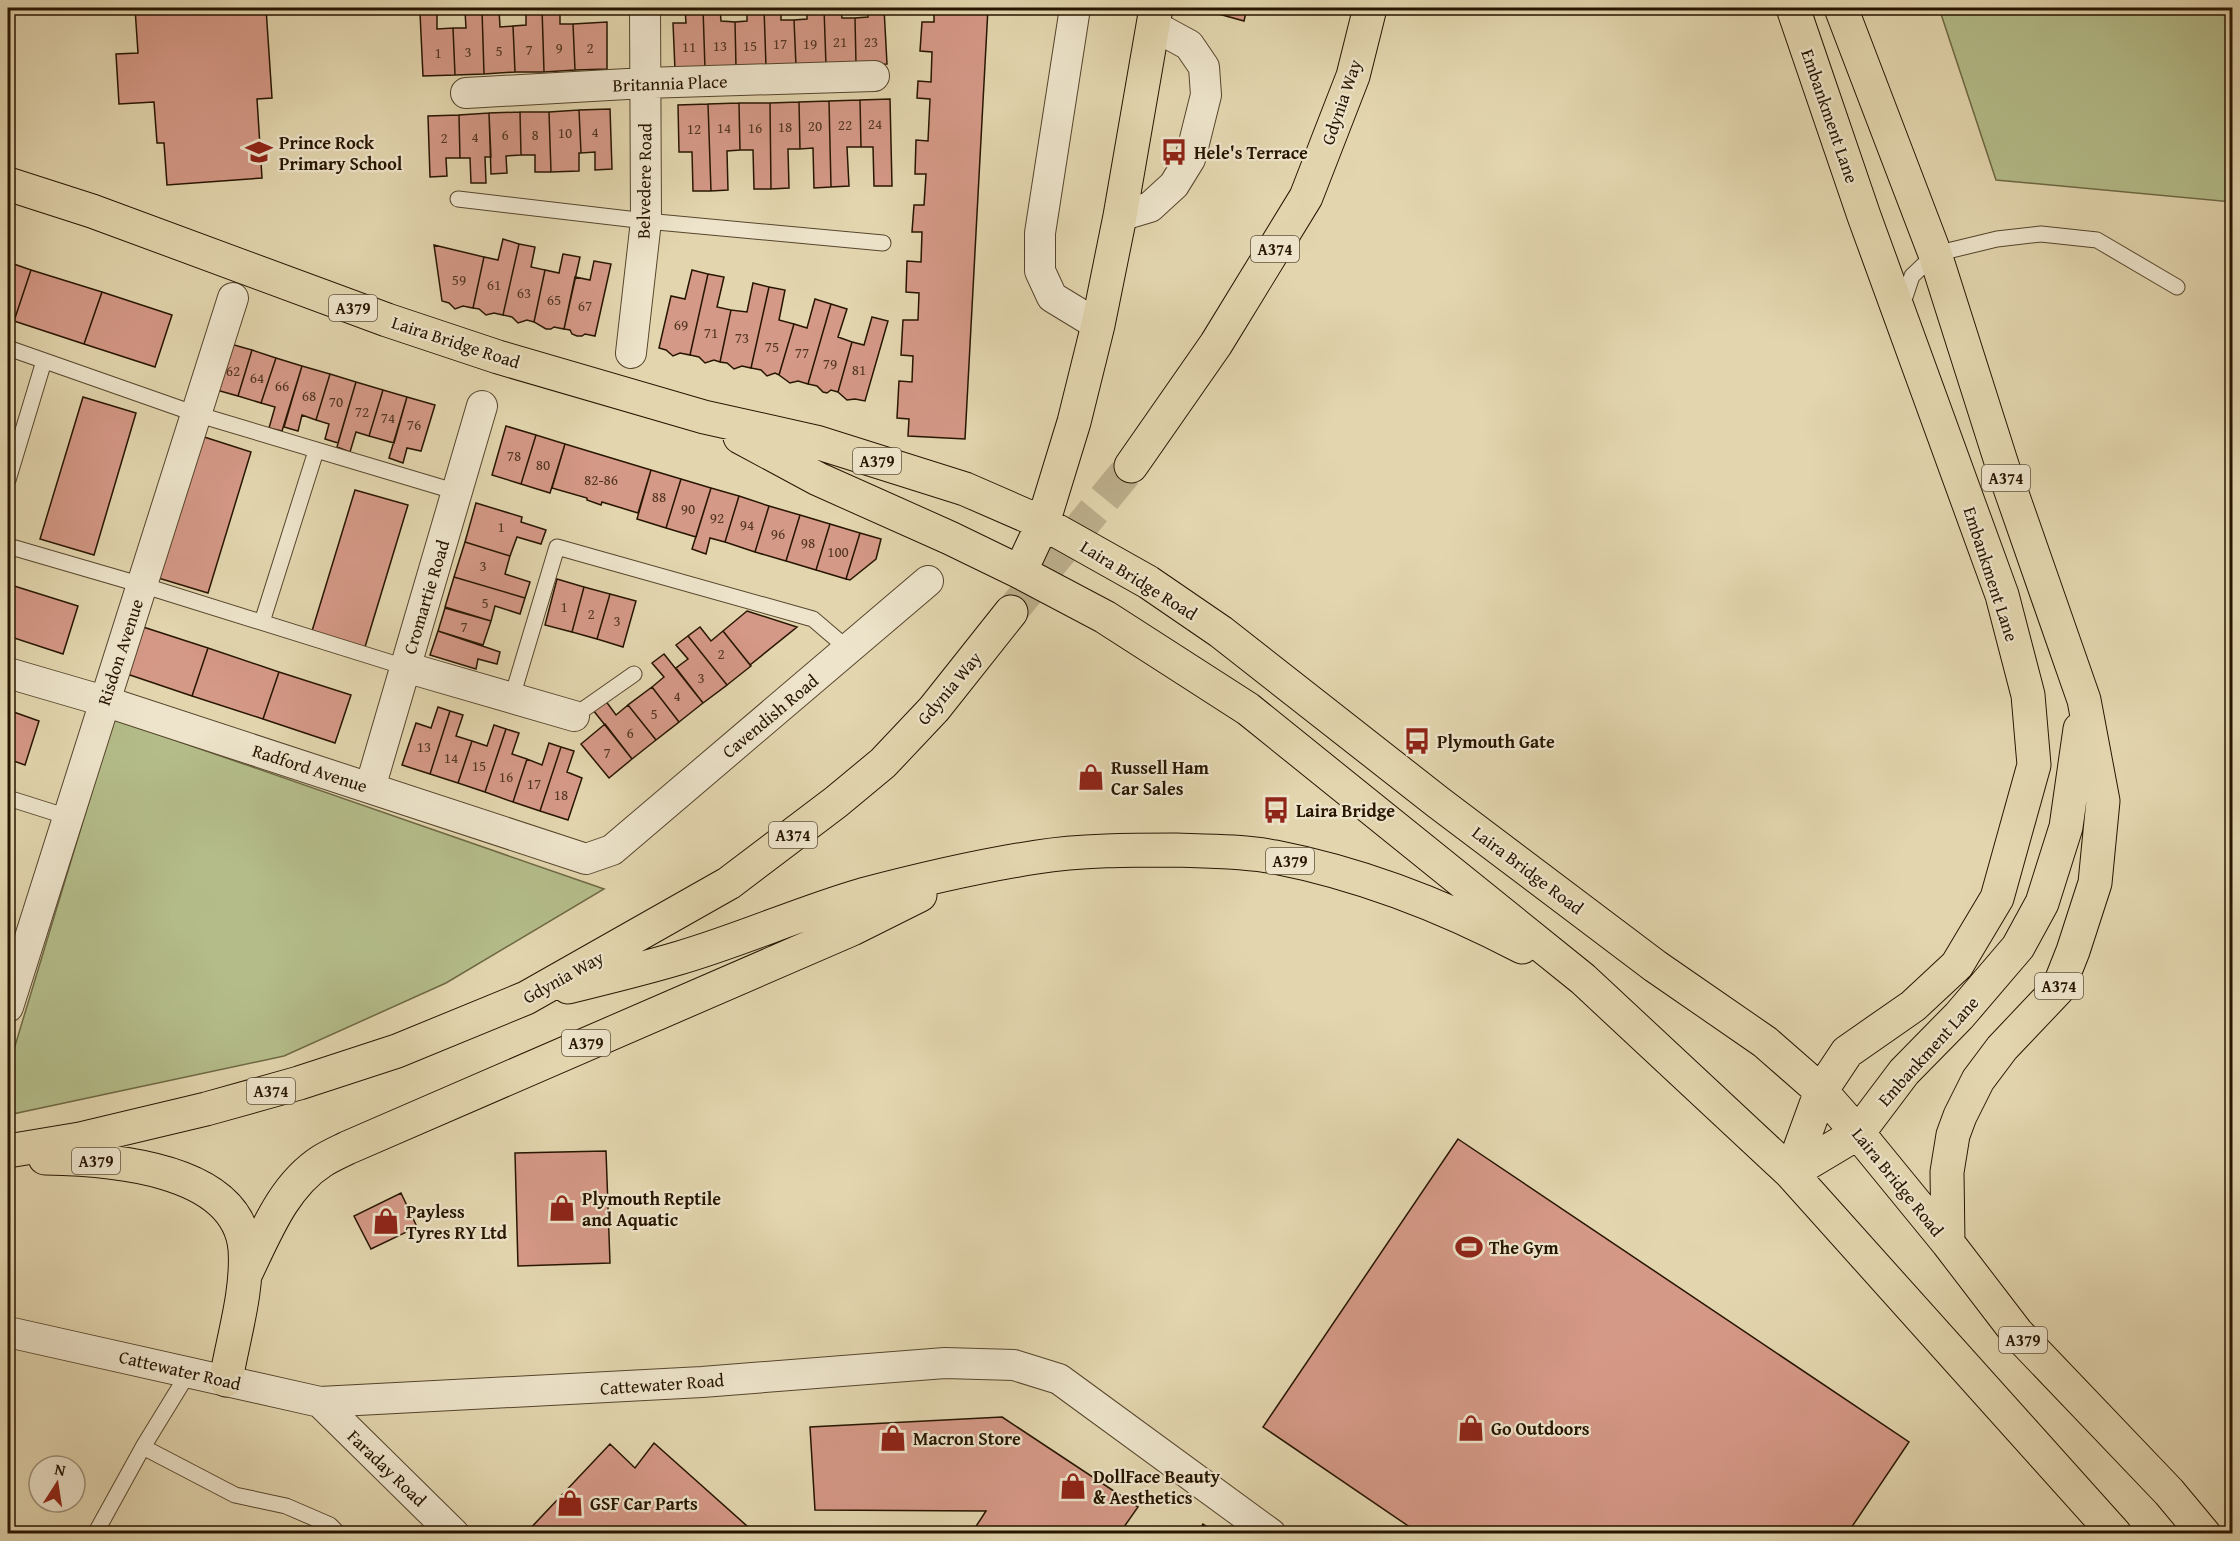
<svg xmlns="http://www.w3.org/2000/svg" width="2240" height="1541" font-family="'Gentium Book Plus',serif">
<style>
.green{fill:#b4bd8a;stroke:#6e6945;stroke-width:1.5}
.building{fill:#d59987;stroke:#271500;stroke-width:1.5}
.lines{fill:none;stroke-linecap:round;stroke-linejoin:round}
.primary-tunnel{stroke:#bdaf8c;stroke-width:33;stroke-dasharray:33 16;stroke-linecap:butt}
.lane-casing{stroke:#56452c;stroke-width:17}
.street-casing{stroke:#56452c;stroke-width:32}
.primary-casing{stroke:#271500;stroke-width:35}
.lane{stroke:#ede4cb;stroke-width:15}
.street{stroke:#ede4cb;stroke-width:30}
.primary{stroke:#e3d6af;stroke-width:33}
.labels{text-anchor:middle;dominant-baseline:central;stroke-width:4.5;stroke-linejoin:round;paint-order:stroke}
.number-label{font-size:15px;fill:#523622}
.shield{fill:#ede4cb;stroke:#62533d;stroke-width:1.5}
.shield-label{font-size:16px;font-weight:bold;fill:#271500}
.street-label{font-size:18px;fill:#271500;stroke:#ede4cb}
.poi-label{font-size:18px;font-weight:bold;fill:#271500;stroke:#ede4cb;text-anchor:start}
</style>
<rect width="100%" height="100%" fill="#e3d6af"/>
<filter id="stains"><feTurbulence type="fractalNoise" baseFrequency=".00333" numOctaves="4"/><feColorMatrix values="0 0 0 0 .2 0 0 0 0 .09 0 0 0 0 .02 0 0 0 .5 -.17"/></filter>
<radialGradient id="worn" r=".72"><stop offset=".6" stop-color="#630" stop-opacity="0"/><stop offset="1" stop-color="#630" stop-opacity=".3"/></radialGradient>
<path class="green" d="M1939,8H2232V202L1996,180Z
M114,719L604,889L446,983L284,1056L8,1115V1069Z"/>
<path class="building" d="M135,8H266L272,98L257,99L262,178L167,185L164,143H157L154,102L119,104L116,54L138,53Z
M526,8H542L544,72H515L513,26L526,25Z
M542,8H560V24H573L575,70L544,72Z
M685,8H703L705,69L675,70L673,23H686Z
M703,8H720L721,21L735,22L736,68L705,69Z
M747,8H764L766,67L736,68L735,22L747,21Z
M764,8H781V20H794L796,66L766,67Z
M807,8H824L826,66H796L794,20L807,19Z
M824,8H841L842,18H855L856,65L826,66Z
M867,8H884L887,64L856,65L855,18L868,17Z
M934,8H988L965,439L908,436L909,419L897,418L899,381L912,382L913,356L901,355L903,320H918L919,293L906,292L907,261L921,262L922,232H912L914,205H924L926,174H915L916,140L928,141L930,99L917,98L918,81L931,82L932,52L920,51L922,22H934Z
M1197,8H1247L1244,21Z
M499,9L500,27L513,26L515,72L484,74L482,10Z
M482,10L484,74L455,75L453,28H466L465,11Z
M437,12V29L453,28L455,75L423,76L420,13Z
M607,22V69L575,70L573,24Z
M890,99L892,186H874L873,147H861L860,100Z
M860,100L861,147H847L849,186L831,187L829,101Z
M829,101L831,187L814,188L813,148L800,149L799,102Z
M799,102L800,149H788L789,188L771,189L770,103Z
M739,103H770L771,189H754L753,150H740Z
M739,103L740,150L727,151L728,190L711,191L708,104Z
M708,104L711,191H693L692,152H679L678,105Z
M610,109L612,169L595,170V152L581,153L579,110Z
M579,110L581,153H579V171L551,172L549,112Z
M520,112H549L551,172H535V155H521Z
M520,112L521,155L506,156L507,173L491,174L489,113Z
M489,113L491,157H485L486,183H471L470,158H460L459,115Z
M459,115L460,158H446L447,176L430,177L428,116Z
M503,239L519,244L503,315L494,313L486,315L479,309L473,308L484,257L498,260Z
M519,244L535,247L531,267L545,270L534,322L527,320L518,323L512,317L503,315Z
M434,245L484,257L473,308L463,306L455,309L449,303L442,301Z
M563,254L580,257L564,329L554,327L551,329H546L534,322L545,270L559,273Z
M594,261L611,264L595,336L585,334L582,336H577L572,334L570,330L564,329L575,277L590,280Z
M8,262L31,270L14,321L8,319Z
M31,270L102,292L84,344L14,321Z
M692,270L708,274L690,355L680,353L673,356L666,350L659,348L671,296L685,299Z
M708,274L724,277L717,307L731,310L720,362L714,360L705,363L699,357L690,355Z
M753,283L769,287L751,368L742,366L734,369L727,363L720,362L731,310L747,312Z
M769,287L785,290L779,320L794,324L779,375L775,373L767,376L761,370L751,368Z
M102,292L172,315L155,367L84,344Z
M815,299L831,304L808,384L798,381L790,383L779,375L794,324L807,328Z
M831,304L847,309L838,337L852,342L838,392L831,390L827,393L823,392L817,386L808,384Z
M872,317L888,321L865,401L855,399L847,400L838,392L852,342L864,345Z
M227,343L252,350L238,396L213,389Z
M252,350L276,358L261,403L238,396Z
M276,358L302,366L282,431L269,428L275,407L261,403Z
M302,366L330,374L316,420L302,415L298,431L284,427Z
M330,374L356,382L338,443L325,439L329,424L316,420Z
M356,382L383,390L369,436L356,432L350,452L337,447Z
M383,390L407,397L394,443L369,436Z
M83,397L136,413L94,555L40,539Z
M407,397L435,405L421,451L407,448L403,463L389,458Z
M506,426L536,435L521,484L492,475Z
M198,435L251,452L208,593L155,577Z
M536,435L565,444L550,493L521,484Z
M565,444L651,470L638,513L602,502L601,505L587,500V498L552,488Z
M651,470L681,479L666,528L637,519Z
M681,479L711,488L696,537L666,528Z
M711,488L739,496L725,542L710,538L706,554L692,549Z
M355,490L408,505L365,647L312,631Z
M739,496L769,506L755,552L725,542Z
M476,503L522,517L521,522L546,530L541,544L517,537L510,556L465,542Z
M769,506L800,515L786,561L755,552Z
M800,515L830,524L816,570L786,561Z
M830,524L860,533L846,579L816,570Z
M860,533L881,539L876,559L850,580L846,579Z
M465,542L510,556L505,574L530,582L525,598L454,577Z
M454,577L525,598L520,614L495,606L491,621L445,607Z
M557,579L584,587L572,632L545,625Z
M11,585L78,606L63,654L8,636V594Z
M584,587L610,594L597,639L572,632Z
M610,594L636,601L623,647L597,639Z
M445,608L491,621L483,645L438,631Z
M747,611L797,627L750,665L723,631Z
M137,625L208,648L192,696L121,672Z
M700,627L711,641L723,631L751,666L727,685L688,636Z
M438,631L500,652L497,664L478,659L476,669L430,655Z
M688,636L727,685L703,703L676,668L688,659L676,645Z
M208,648L279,672L263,719L192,696Z
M664,654L703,703L679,722L652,687L664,677L652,663Z
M279,672L351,695L335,743L263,719Z
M652,687L679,722L656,740L628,705Z
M605,700L616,715L628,705L656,740L632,759L593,710Z
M438,707L450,711L430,774L402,765L416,723L431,728Z
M8,710L39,721L25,765L8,759Z
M450,711L463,715L456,736L472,741L458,783L430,774Z
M605,724L632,759L609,778L581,744Z
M494,725L506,729L485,792L458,783L472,741L487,746Z
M506,729L519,733L512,754L527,759L513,802L485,792Z
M549,743L561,747L540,811L513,802L527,759L542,765Z
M561,747L574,751L567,772L582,778L568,820L540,811Z
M1458,1139L1909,1442L1847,1534H1420L1263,1427Z
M606,1151L610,1263L518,1266L515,1153Z
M401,1193L417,1227L371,1249L354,1216Z
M1002,1417L1138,1507L1119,1534H971L986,1511L815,1510L810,1427Z
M654,1443L756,1534H525L610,1444L635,1468Z
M1203,1524L1217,1534H1197Z"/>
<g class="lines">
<path class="primary-tunnel" d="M1011,612L1131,466"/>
<defs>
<path id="lane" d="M458,199L646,221L883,243
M1902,306L1912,276L1935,254L1997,239L2041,234L2097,240L2177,287
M8,348L196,414L457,492
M8,480L44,361
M8,546L142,585L405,667
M262,622L316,451
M512,697L557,547L813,619L848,649
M574,716L634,674
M8,798L68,817
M143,1447L235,1495L286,1506L330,1525L339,1534
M95,1534L143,1447L189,1372"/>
<path id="street" d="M1075,8L1040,233V271L1052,297L1098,325
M466,93L645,83L874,76
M1120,216L1150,207L1174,185L1190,159L1206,95L1204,67L1189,45L1154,26
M631,353L646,221L645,8
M405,667L574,716
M8,673L104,701L586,859L612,850L928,581
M370,788L482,406
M8,1007L233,298
M8,1332L320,1402L702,1382L945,1363L1014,1365L1059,1379L1271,1534
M320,1402L454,1534"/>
<path id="primary" d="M1841,8L1935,254L2003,468L2084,700L2103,801L2095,883L2073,951L2058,989L2002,1048L1978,1080L1960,1116L1953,1135L1947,1172L1948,1243
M8,184L92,211L387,320L498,357L704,417L816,442L965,489L1043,523L1148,582L1221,632L1439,803L1655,966L1765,1042L1821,1091L1858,1133L1948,1243L2017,1333L2169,1492L2204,1534
M740,437L818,479L950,538L1020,572L1105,617L1248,709L1583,979L1791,1173L2115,1534
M1131,466L1216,344L1306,197L1353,76L1370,8
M1020,572L1043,523L1074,422L1098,325L1120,216L1156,8
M568,987C605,978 642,969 679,958C741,940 800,913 862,895C919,880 978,866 1037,857C1079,850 1133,850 1176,850C1208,851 1243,851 1275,857C1362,874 1444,906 1522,947
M8,1151L80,1139L206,1109L299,1083L397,1051L526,998L729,883L836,802L883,763L934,709L1011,612
M45,1158C107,1159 238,1167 245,1249C248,1292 233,1338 226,1380
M1791,1173L1821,1091L1847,1052L1913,1006L1957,965L1997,898L2034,765L2028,695L2002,595L1864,216L1793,8
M1791,1173L1858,1133L1904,1072L1959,1016L2018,947L2042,903L2066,827L2080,729
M246,1273C265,1234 283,1186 322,1161C330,1156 339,1152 347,1148L852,929L920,895"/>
</defs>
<use href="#lane" class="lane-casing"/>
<use href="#street" class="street-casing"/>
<use href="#primary" class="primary-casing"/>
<use href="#lane" class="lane"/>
<use href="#street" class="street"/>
<use href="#primary" class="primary"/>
</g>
<defs>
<symbol id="school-bare" viewBox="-9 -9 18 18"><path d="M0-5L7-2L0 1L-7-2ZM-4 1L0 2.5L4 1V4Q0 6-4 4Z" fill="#8f2418" stroke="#ede4cb" stroke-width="2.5" paint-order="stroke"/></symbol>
<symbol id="bus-bare" viewBox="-9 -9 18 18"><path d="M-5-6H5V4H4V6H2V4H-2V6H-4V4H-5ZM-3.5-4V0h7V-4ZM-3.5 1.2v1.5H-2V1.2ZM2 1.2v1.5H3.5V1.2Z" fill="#8f2418" stroke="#ede4cb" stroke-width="2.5" paint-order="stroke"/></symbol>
<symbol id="shop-bare" viewBox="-9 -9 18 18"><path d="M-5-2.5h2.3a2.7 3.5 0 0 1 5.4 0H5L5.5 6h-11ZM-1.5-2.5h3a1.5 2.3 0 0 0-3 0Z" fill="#8f2418" stroke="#ede4cb" stroke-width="2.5" paint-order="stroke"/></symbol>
<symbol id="stadium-bare" viewBox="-9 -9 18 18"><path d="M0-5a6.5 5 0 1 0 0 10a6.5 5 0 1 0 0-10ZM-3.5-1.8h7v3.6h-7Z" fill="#8f2418" stroke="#ede4cb" stroke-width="2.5" paint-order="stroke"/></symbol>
</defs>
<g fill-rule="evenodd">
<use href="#school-bare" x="240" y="133" width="38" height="38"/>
<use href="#bus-bare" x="1155" y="133" width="38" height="38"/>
<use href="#bus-bare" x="1398" y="722" width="38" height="38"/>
<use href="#shop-bare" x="1072" y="758" width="38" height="38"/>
<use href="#bus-bare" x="1257" y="791" width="38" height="38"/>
<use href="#shop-bare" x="543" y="1189" width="38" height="38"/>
<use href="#shop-bare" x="367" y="1202" width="38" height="38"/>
<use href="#stadium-bare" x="1450" y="1228" width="38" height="38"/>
<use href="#shop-bare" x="1452" y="1409" width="38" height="38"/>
<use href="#shop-bare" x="874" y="1419" width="38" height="38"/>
<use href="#shop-bare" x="1054" y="1467" width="38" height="38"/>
<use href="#shop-bare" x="551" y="1484" width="38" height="38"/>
</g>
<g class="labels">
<g class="number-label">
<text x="840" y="41">21</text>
<text x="871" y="41">23</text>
<text x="780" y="43">17</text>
<text x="810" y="43">19</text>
<text x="720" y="45">13</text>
<text x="750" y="45">15</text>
<text x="689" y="46">11</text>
<text x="559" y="47">9</text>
<text x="590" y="47">2</text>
<text x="529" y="49">7</text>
<text x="499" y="50">5</text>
<text x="468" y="51">3</text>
<text x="438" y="52">1</text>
<text x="875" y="123">24</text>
<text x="845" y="124">22</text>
<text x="815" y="125">20</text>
<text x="785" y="126">18</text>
<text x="724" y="127">14</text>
<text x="755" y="127">16</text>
<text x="694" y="128">12</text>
<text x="595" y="131">4</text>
<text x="565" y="132">10</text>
<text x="505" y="134">6</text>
<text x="535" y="134">8</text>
<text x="475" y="136">4</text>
<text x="444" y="137">2</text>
<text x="459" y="279">59</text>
<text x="494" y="284">61</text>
<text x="524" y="292">63</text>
<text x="554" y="299">65</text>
<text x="585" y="305">67</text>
<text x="681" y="324">69</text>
<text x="711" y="332">71</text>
<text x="742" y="337">73</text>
<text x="772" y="346">75</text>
<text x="802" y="352">77</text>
<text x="830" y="363">79</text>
<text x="859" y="369">81</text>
<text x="233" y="370">62</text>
<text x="257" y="377">64</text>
<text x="282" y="385">66</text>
<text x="309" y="395">68</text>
<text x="336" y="401">70</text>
<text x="362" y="411">72</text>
<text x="388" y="417">74</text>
<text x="414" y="424">76</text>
<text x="514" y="455">78</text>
<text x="543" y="464">80</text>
<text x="601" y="479">82-86</text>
<text x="659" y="496">88</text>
<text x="688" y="508">90</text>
<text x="717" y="517">92</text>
<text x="747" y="524">94</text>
<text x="501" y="526">1</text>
<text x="778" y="533">96</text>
<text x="808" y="542">98</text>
<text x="838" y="551">100</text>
<text x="483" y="565">3</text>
<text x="485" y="602">5</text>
<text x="564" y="606">1</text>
<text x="591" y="613">2</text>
<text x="617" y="620">3</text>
<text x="464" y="626">7</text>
<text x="721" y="653">2</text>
<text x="701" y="677">3</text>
<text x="677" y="695">4</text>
<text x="654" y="713">5</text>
<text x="630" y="732">6</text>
<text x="424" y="746">13</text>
<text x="607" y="752">7</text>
<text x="451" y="757">14</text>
<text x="479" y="765">15</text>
<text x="506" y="776">16</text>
<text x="534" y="783">17</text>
<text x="561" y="794">18</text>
</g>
<g class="shield">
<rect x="1251" y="236" width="48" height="26" rx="4.5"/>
<rect x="329" y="295" width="48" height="26" rx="4.5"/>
<rect x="853" y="448" width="48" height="26" rx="4.5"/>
<rect x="1982" y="465" width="48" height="26" rx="4.5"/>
<rect x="769" y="822" width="48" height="26" rx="4.5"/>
<rect x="1266" y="848" width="48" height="26" rx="4.5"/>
<rect x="2035" y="973" width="48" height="26" rx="4.5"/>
<rect x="562" y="1030" width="48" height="26" rx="4.5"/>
<rect x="247" y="1078" width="48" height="26" rx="4.5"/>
<rect x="72" y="1148" width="48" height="26" rx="4.5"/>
<rect x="1999" y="1327" width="48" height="26" rx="4.5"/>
</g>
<g class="shield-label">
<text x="1275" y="249">A374</text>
<text x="353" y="308">A379</text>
<text x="877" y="461">A379</text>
<text x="2006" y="478">A374</text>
<text x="793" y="835">A374</text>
<text x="1290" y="861">A379</text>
<text x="2059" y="986">A374</text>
<text x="586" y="1043">A379</text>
<text x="271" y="1091">A374</text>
<text x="96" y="1161">A379</text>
<text x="2023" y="1340">A379</text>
</g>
<g class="street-label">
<text transform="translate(670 83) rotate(-2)">Britannia Place</text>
<text transform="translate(1341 102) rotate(-71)">Gdynia Way</text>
<text transform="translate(1830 116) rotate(71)">Embankment Lane</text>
<text transform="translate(644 181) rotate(-89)">Belvedere Road</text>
<text transform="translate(456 342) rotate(18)">Laira Bridge Road</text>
<text transform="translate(1991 574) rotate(72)">Embankment Lane</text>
<text transform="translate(1139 580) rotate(32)">Laira Bridge Road</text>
<text transform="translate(426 597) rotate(-73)">Cromartie Road</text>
<text transform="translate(120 652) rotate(-72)">Risdon Avenue</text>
<text transform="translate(949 688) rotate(-50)">Gdynia Way</text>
<text transform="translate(770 716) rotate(-40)">Cavendish Road</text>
<text transform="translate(310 768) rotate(18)">Radford Avenue</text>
<text transform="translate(1528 870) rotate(37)">Laira Bridge Road</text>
<text transform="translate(563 977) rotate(-29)">Gdynia Way</text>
<text transform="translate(1928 1051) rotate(-48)">Embankment Lane</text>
<text transform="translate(1898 1182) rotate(51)">Laira Bridge Road</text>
<text transform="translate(180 1370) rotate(13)">Cattewater Road</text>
<text transform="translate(662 1384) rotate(-4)">Cattewater Road</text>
<text transform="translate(387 1468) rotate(44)">Faraday Road</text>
</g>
<g class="poi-label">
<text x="279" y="142">Prince Rock<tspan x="279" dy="21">Primary School</tspan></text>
<text x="1194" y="152">Hele's Terrace</text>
<text x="1437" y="741">Plymouth Gate</text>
<text x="1111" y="767">Russell Ham<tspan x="1111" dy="21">Car Sales</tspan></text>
<text x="1296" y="810">Laira Bridge</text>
<text x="582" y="1198">Plymouth Reptile<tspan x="582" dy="21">and Aquatic</tspan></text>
<text x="406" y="1211">Payless<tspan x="406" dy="21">Tyres RY Ltd</tspan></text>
<text x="1489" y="1247">The Gym</text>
<text x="1491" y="1428">Go Outdoors</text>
<text x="913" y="1438">Macron Store</text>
<text x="1093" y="1476">DollFace Beauty<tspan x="1093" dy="21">&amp; Aesthetics</tspan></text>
<text x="590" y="1503">GSF Car Parts</text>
</g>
</g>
<rect width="2240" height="1541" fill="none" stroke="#e3d6af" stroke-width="30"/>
<rect x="9" y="9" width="2222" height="1523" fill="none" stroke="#271500" stroke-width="3"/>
<rect x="15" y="15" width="2210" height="1511" fill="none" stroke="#271500" stroke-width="1.5"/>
<g transform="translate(57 1484) rotate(12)"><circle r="28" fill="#ede4cb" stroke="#9e917a" stroke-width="1.5"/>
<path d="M0-4.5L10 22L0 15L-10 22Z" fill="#8f2418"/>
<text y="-9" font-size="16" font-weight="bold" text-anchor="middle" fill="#271500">N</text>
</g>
<rect width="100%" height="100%" filter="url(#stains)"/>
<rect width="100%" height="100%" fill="url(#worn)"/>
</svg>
